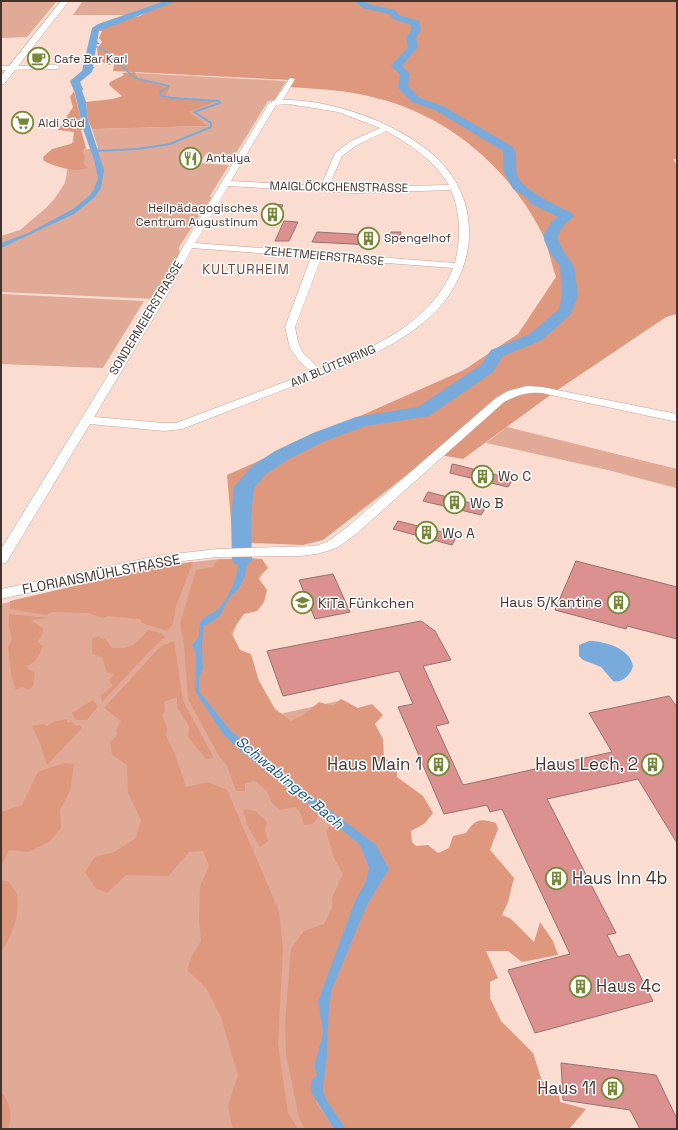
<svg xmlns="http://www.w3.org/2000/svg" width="678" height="1130" font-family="'Space Grotesk',sans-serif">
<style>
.green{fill:#e0aa96}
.forest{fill:#dd987e}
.water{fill:#78abdc}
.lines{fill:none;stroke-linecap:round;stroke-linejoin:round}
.stream-far1{stroke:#78abdc;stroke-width:1.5}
.stream{stroke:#78abdc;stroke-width:2}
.river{fill:#78abdc;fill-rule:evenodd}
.building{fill:#db9190;stroke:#967170}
.minor-casing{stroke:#c8a396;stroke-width:1}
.secondary-casing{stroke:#c8a396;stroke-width:1}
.minor{fill:#fff;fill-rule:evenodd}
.secondary{fill:#fff;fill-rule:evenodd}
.labels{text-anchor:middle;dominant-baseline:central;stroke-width:3;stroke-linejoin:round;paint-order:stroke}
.far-poi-label{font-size:12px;fill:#42332d;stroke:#fff;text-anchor:start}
.far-street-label{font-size:12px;fill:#42332d;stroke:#fff}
.far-neighbourhood-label{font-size:13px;letter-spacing:1px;fill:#66463a;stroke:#fff}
.poi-label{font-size:14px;fill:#42332d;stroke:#fff;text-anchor:start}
.street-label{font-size:14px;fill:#42332d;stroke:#fff}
.water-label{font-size:15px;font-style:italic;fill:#1a5080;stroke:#fff}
.near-poi-label{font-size:17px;fill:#42332d;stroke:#fff;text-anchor:end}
</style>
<rect width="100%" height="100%" fill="#fbdcd0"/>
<path class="green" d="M1,1H57L27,37L1,38Z
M104,1H167L132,15H73L82,2Z
M136,73L286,81L275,100L268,101L235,155L206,154L200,163L229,165L210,196L212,197L179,247L180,256L155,299L1,292V236L20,230L46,208L55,198L65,183L74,132L78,150L98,148L92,129L208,126L188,112L217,101L164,97L169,87L139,79Z
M1,294L144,301L103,368L1,364Z
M507,427L677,469L676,488L608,470L486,443Z
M219,559H262L224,657L239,723L343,700L532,1129H1V604L161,566Z"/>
<path class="forest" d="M167,1H677V159H673L677,165V314L666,317L553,393L463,459L434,454L323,540L303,545L233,542L227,475L464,370L518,334L556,277C551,262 548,245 541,231C508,167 447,115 376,98C348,90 318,89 289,87L290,80L113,71L114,64L108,65L101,61L104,58L98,56L97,49L102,42L99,38L102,31L98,30L99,28L117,21L140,16Z
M135,72L139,79L170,87L165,97L218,101L189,112L208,126L92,129L88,120L86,102L113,99L122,96L109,85L110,82L124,75L122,73Z
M74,91L83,129L81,130L86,148L82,151L85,158L83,162L87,168C74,173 57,167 44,161L43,157L52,149L74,143V132L58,130L73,107L70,97Z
M240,558C240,574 230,594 220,607C208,620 198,611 199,636L192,645L196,654L195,691L242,752L321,813L313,824L304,825L300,812L295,807L280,810L272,803L267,791L254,781L245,784V791H236L227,766L219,756L188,699L184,644L180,624L196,570L213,567L217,560Z
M247,558L262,559L268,568L261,575L259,579L267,590L264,602L257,611L244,614L231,632L240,650L251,654L259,681L275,709L291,721L303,715L319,702L333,706L341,699L358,708L372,704L383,715L375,724L383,739L384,757L397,767V777L423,796L433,813L424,824L411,831L412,842L416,846L428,845L438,853L449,848L453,836L466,833C475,819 480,818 496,823L498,829L490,850L514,878L508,902L502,915L511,919L534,942L540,922L553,941L558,955L522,962L508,951H486L498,978L490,982V998L501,1021L533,1053L542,1081L559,1094L560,1102L586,1109L570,1128L572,1129H346L326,1099L323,1090L327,1056L329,1008L332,989L367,905L389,869L376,845L268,764L231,731L199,691V677L203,669L202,646L204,626C221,618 219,614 228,600C232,594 238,591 241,586C245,578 247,567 247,558Z
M193,562L176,606L173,624L167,631L142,623L140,619L108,616L103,618L88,613L51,612L46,615L10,609V601L161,566Z
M9,614L49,618L31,620L43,629L42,635L37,642L43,646C39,656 35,664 25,666L35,673L33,686L29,690L22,687L16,690L12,680L8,647L12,640L9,626Z
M148,630L161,633L165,637L149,652L102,702L101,695L113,686L109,680L114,674L107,673L102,657L92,654V639L99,636L101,639L105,638L112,648C132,649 135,645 148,630Z
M174,641L183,701L214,758L206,759L188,737L189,726L177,707V697L164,702L165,711L162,715L167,728L166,735L176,757L186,787L208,782L227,790L279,911L283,949L278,1044L288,1113L298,1129H233L228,1106L238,1075L221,1017L206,988L187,970L193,953L201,941L199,920L200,886L209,866L203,851L189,852L168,876L126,875L107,893L95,888L85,872L95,857L114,852L136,838L141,820L128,792L127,765L112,755L110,742L117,735L116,730L121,721L104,708L160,647Z
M93,700L98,706L87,720H76L72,713Z
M67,719V723L72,722L76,726L80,725L82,728L47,765L39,741L32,726L43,724L47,726L53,722Z
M64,763L74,764L70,791L60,810L61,828L50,841L29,852L9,850L1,866V812L22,805L38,772Z
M243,809L255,811L267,822L265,830L268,841L260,847L247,825Z
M333,822L360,845L369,868L365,883L355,902L318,1001L323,1033L314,1066L317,1075L316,1102L334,1129H305L299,1118L286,1053L285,1023L291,949L304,931L324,924L333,906L332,898L343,874L334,858L326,831Z
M1,880L9,882C11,886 16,891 17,895C21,914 11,938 1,952Z
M1,1092C10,1101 13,1117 8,1129H1Z"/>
<path class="water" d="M120,19L124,20L98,29L96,40L100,44H95L92,57L96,62L87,63L94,29Z
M87,67H95L79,82L86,102L88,120L104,170L101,188L95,197L74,214L1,248V243L28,233L73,209L90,195L94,189L98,178L94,160L83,129L72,80Z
M245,530C247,547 250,569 241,585C238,591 232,594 229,599C219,615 223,617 204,626L202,646L203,669L199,677V691L231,731L269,764L376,845L389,869L367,905L332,989L329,1008L327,1056L323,1090L326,1099L346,1129H334L311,1092L312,1080L317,1075L314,1066L323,1033L318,1001L355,901L365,883L369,868L360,845L325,816L242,752L223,734L195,691L196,654L192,645L199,636C198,611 208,620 220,607C239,583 241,559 238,531Z
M589,641C604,641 630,648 633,666C631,674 622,684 613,681L601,667L583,660L579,656V645Z"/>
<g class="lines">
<path class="stream-far1" d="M93,46L101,48L135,78L169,86L160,92L161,96L181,99"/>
<path class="stream" d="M95,151L137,149L170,144L211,127V123L194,112L220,103L219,101L171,98"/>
<path class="river" d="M165,1H177L99,31L92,72L80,82L83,89L82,91H74L70,81L82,71L92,28L98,24Z
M354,1H364L369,4L395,10L399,15L419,21L421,30L416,38L418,47L402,66L410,74L408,86L420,98L443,106L513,147C518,154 515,167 517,175C522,190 557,206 572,213L574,216L564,225L558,235V240L564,252L574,266L578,295L571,314L542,340L503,356L493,372L429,416L366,426L325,441L289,459L266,474L254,488L251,518L252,559L249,564L242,566L235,564L232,559L231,518L234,487L252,466L275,451L313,433L356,417L418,407L481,365L491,350L530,334L559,309L562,295L560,266L550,253L544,240V234L553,220L558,217L531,204L527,198L513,189L504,172L503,151L435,110L412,102L399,89L398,87L400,75L391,66L408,47L406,38L411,30V25L393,19L389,14L363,8Z"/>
</g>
<path class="building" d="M273,204L283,205L274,223L264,222Z
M284,221L298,222L289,241H275Z
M317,232L352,234L375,236L373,245L312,242Z
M391,232H401L399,241H388Z
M452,464L457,465L513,479L508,487L450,473Z
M428,492L444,496L486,507L481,515L423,501Z
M398,521L446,533L457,536L452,545L393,529Z
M576,561L677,587V639L627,626L626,629L555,610Z
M333,574L350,612L315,619L299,580Z
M421,621L435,631L451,660L423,666L449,723L436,726L463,785L612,752L589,713L669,696L677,707V843L638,779L547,799L616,933L607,935L618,957L629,954L653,1001L535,1033L508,970L570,954L502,809L490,812L487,805L444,814L398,707L413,704L399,671L283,696L267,651Z
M561,1063L656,1075L677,1119V1129H640L630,1110L563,1100Z"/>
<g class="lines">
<defs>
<path id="minor" d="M1,66L57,65L60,67L57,69L1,70Z
M290,78L295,79L283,100C335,99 412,127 446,168C466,191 473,224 467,253C462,276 450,299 431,316C394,350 343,368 296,385C258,400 220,414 182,429L164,431L90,424L8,560L6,563L1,564V549L155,299L184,245L269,103L275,100ZM289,104L338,112L380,128L351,141L335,153L321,186L231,181L276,105ZM386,131C411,145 434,160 449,185L355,187L329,186L342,156L357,145ZM228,186L355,193L451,190C461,214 461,237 455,263L195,243ZM192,248L311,257L285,327L290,348L299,361L311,372L176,423H164L94,417L165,299ZM321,258L453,268C432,323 371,349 320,369L303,353L298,342L295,327Z
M527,386L542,387L677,414V422L542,393C527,392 517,395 504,402L356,534L337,548L317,554L300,556L217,557L157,564L1,599V589L157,556L217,549L315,546L327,542L346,528L496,398L508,391Z"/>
<path id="secondary" d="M61,1H69L4,84L1,85V76Z"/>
</defs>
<use href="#minor" class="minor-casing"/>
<use href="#secondary" class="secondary-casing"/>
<use href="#minor" class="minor"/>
<use href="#secondary" class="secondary"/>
</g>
<defs>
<symbol id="cafe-ring" viewBox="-11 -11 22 22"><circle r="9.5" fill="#fff" stroke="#768837" stroke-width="1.5"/><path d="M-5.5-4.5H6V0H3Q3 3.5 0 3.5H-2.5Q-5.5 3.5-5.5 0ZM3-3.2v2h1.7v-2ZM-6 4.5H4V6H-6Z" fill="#768837"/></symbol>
<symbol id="supermarket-ring" viewBox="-11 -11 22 22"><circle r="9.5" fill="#fff" stroke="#768837" stroke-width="1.5"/><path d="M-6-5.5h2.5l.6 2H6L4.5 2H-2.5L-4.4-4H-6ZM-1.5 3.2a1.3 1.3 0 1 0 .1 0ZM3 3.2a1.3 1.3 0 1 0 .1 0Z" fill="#768837"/></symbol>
<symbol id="restaurant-ring" viewBox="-11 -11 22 22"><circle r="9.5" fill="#fff" stroke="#768837" stroke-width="1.5"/><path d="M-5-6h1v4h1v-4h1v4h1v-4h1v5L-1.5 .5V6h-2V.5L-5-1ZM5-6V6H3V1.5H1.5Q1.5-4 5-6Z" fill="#768837"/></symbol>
<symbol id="building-ring" viewBox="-11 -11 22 22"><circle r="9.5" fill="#fff" stroke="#768837" stroke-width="1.5"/><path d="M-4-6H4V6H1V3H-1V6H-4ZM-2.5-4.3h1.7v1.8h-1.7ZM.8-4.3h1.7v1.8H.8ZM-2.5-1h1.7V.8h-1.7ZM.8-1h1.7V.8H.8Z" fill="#768837"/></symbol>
<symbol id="school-ring" viewBox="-11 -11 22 22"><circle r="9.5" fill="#fff" stroke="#768837" stroke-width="1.5"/><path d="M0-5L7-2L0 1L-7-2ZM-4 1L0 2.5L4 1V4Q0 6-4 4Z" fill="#768837"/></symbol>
</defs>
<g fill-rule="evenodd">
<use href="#cafe-ring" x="26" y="46" width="25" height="25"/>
<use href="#supermarket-ring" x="10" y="110" width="25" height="25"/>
<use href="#restaurant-ring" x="178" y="146" width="25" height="25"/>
<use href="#building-ring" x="260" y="202" width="25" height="25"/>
<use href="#building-ring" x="356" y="226" width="25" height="25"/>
<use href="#building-ring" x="470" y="464" width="25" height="25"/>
<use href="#building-ring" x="442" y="490" width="25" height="25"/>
<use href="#building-ring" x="414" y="520" width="25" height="25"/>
<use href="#building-ring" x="606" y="590" width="25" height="25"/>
<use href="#school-ring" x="290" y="590" width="25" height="25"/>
<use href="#building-ring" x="426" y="752" width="25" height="25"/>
<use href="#building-ring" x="640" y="752" width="25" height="25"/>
<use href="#building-ring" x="544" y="866" width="25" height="25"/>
<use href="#building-ring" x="568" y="974" width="25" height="25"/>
<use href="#building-ring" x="600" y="1076" width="25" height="25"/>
</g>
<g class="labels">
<g class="far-poi-label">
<text x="54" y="59">Cafe Bar Karl</text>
<text x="38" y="123">Aldi Süd</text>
<text x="206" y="158">Antalya</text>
<text x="258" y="208" text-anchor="end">Heilpädagogisches<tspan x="258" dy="14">Centrum Augustinum</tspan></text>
<text x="384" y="238">Spengelhof</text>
</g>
<g class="far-street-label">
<text transform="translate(339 187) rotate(1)">MAIGLÖCKCHENSTRASSE</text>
<text transform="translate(324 256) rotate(5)">ZEHETMEIERSTRASSE</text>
<text transform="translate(146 318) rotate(-59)">SONDERMEIERSTRASSE</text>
<text transform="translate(333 366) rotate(-23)">AM BLÜTENRING</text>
</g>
<g class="far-neighbourhood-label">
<text x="246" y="269">KULTURHEIM</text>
</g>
<g class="poi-label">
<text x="498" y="476">Wo C</text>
<text x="470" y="503">Wo B</text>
<text x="442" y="533">Wo A</text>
<text x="602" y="602" text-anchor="end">Haus 5/Kantine</text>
<text x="318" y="603">KiTa Fünkchen</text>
</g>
<g class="street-label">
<text transform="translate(101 574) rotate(-11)">FLORIANSMÜHLSTRASSE</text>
</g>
<g class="water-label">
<text transform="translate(290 782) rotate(40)">Schwabinger Bach</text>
</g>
<g class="near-poi-label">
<text x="422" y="764">Haus Main 1</text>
<text x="638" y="764">Haus Lech, 2</text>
<text x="572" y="878" text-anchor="start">Haus Inn 4b</text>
<text x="596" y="986" text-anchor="start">Haus 4c</text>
<text x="596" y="1088">Haus 11</text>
</g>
</g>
<rect width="678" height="1130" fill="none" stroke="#42332d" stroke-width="4"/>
</svg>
